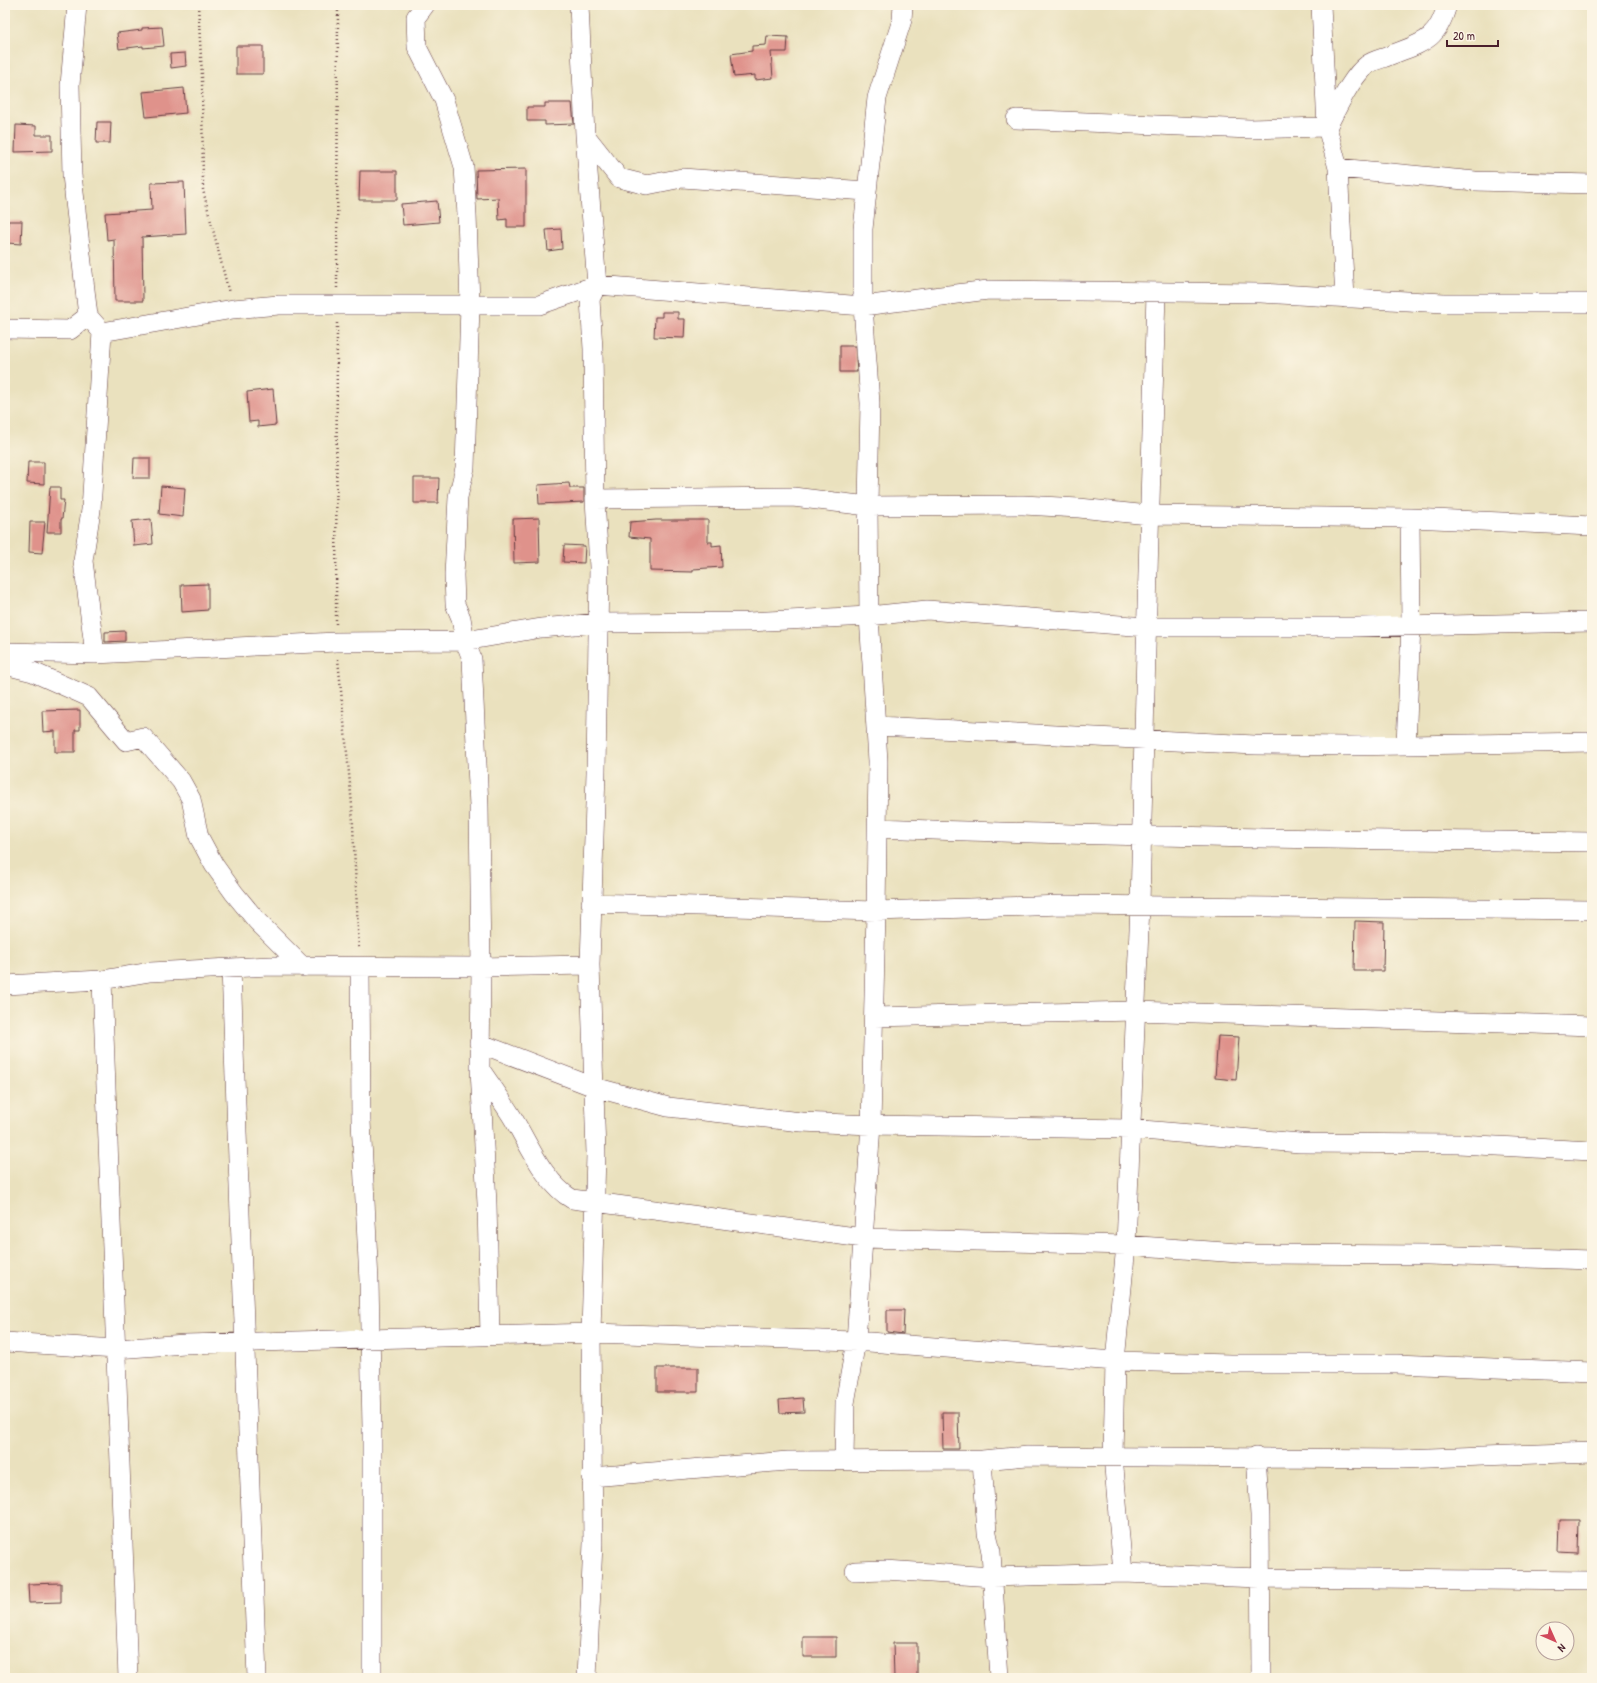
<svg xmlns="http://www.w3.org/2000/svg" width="1597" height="1683" font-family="'Patrick Hand',sans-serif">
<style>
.building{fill:#df928b}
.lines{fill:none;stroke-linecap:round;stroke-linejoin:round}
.minor-casing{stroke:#623c41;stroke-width:20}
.path{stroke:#623c41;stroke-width:2.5;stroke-dasharray:1 3;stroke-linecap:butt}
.minor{stroke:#fff;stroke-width:19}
</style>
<rect width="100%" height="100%" fill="#fcf5e5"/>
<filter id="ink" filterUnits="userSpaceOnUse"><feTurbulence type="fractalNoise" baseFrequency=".025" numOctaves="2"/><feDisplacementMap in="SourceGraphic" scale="8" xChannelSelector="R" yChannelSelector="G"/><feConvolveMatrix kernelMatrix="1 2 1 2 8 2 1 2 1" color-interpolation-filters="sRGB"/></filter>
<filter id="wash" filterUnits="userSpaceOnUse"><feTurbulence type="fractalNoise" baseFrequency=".012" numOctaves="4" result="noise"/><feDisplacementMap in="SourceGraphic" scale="16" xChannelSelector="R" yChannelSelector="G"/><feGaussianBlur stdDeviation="0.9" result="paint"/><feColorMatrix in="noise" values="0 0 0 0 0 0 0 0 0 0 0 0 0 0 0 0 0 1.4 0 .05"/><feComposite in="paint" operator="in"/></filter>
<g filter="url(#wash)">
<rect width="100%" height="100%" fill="#eae1be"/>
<g id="blocks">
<path class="building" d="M162,27L164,46L143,48V46L119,49L117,33L142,30V28Z
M767,36L788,37L787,52H771L773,78L755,80V75L734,77L731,54L752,51V46L766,45Z
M236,46H263V74H236Z
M185,53L186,66L171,68L170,54Z
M184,88L186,113L146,117L143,92Z
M545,103H572L574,124L545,125V121H527V107H545Z
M97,122H111L110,143H96Z
M16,125L36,126V135H52V151L15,152Z
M526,169V227H507V219L499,220L498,198L477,199L476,170Z
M360,171H397V200H359Z
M184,182L186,234L142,237L143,301H115L114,239L107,240L105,213L152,210L151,183Z
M437,201L439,222L403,225L401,204Z
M8,221H22L21,244L7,243Z
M561,229L562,249L548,251L546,230Z
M662,312H678V319H685L684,338L654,337L655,317H662Z
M840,346H855L857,372H840Z
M273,389L276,425L258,427V421L249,422L247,392Z
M134,458H150V478H133Z
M28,462H44V484L27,483Z
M414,478H439L438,503H414Z
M569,483L570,488H584V502L539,504L538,485Z
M161,486L185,488L183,517L159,514Z
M50,487H60V500H64L62,519H61V532H47Z
M539,518L540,562L514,563L513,519Z
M151,519L153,544L134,546L132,521Z
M656,520H708V542H712V546L721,545L722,567L693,569V572L650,571V539L629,537L630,522Z
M30,522H45L42,553L29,552Z
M564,545L585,546L584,563L563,562Z
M208,584V610L182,612L181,585Z
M125,631V641L105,642V632Z
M80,710V730H75V752H55V731L43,732L42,711Z
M1355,921L1384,922L1383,971H1354Z
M1218,1036L1239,1037L1236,1080L1215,1078Z
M887,1310H904L903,1334L887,1332Z
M657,1368H698V1392H657Z
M803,1398L804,1412L780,1413L779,1400Z
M942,1412H958L959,1449H943Z
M1560,1520H1580L1579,1554L1559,1553Z
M61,1583V1602L29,1603L28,1584Z
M803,1637H836V1657H803Z
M893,1643H917V1678H894Z"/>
</g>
</g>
<g filter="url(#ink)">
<use href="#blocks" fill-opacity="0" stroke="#623c41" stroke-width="1"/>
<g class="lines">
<defs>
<path id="minor" d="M77,5L70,85L72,175L88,316
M425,5L416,17L417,47L444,100L464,167L467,215L470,305L465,468L458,497L454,575L455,604L461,618L465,641L472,659L479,806L481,967L480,1069L487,1204L490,1336
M579,5L585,135L597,285L590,299L593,349L595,499L599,567L596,772L590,965L596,1154L591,1333L593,1543L587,1678
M1321,5L1327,127L1338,168L1345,298
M1016,119L1250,129L1327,127C1337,109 1351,77 1367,65C1372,61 1380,59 1386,57C1420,43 1437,43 1447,5
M585,135L619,178L647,185L682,178L866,191
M1338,168L1475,181L1592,184
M5,329L70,330L88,316L102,332L233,309L279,305H539L597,285L863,306L988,290L1261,293L1444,303H1592
M595,499L793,497L868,506L1023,505L1079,508L1149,515L1410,518L1592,526
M5,652L95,654L336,642L465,641L541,628L597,623L749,622L869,616L927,610L1146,627H1356L1592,622
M95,654L83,561L91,510L102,332
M5,657L13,667L33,672L89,697L126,741L143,737L181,781L191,799L199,837L214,865L234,893L257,921L303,967
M877,726L1255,745L1345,746L1592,742
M1406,745L1411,626L1410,518
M877,828C1115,837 1354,840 1592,842
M591,903L876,911L1063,905L1592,910
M360,967L361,1121L369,1281L372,1428V1678
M231,968L257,1678
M102,980L128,1678
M5,985L102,980L150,972L271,966L481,967L590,965
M874,1017L1136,1011L1592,1026
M479,1043L594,1087L668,1107L801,1122L871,1125L1130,1129L1300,1143L1458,1144L1592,1151
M480,1069C490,1084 501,1099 511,1115C528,1142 544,1183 572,1199L863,1238L1126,1245L1253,1254L1428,1255L1592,1260
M5,1342L116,1349L185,1344L591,1333L856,1341L1115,1361L1231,1364H1397L1592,1372
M1256,1456L1260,1515L1261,1678
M844,1460L845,1403L856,1341L871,1125L876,911L878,761L869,616L868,506L870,403L863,306V229L877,98L902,20L903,5
M982,1460L987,1533L991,1552L999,1678
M591,1477L788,1461L982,1460L1027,1456L1402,1459L1592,1452
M855,1571L885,1570L993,1577L1123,1573L1260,1578L1592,1581
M1123,1573L1113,1456L1115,1361L1126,1245L1140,905L1147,607L1156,293"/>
</defs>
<use href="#minor" class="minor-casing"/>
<path class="path" d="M198,5L202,75L203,190L229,293
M337,288L338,5
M336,624L337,321
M338,659L352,805L359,950"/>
<use href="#minor" class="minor"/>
</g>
</g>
<rect width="1597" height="1683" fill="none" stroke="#fcf5e5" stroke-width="20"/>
<g transform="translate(1555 1641) rotate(135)"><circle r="19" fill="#fcf5e5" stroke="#b59f9b"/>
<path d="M0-3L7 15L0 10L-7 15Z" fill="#d1495b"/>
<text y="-6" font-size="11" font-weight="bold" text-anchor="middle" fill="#4a1f2b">N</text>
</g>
<path d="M1447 40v6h51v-6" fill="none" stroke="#4a1f2b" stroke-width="2"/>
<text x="1453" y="40" font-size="12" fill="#4a1f2b" stroke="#fcf5e5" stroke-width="3" paint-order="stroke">20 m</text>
</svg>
